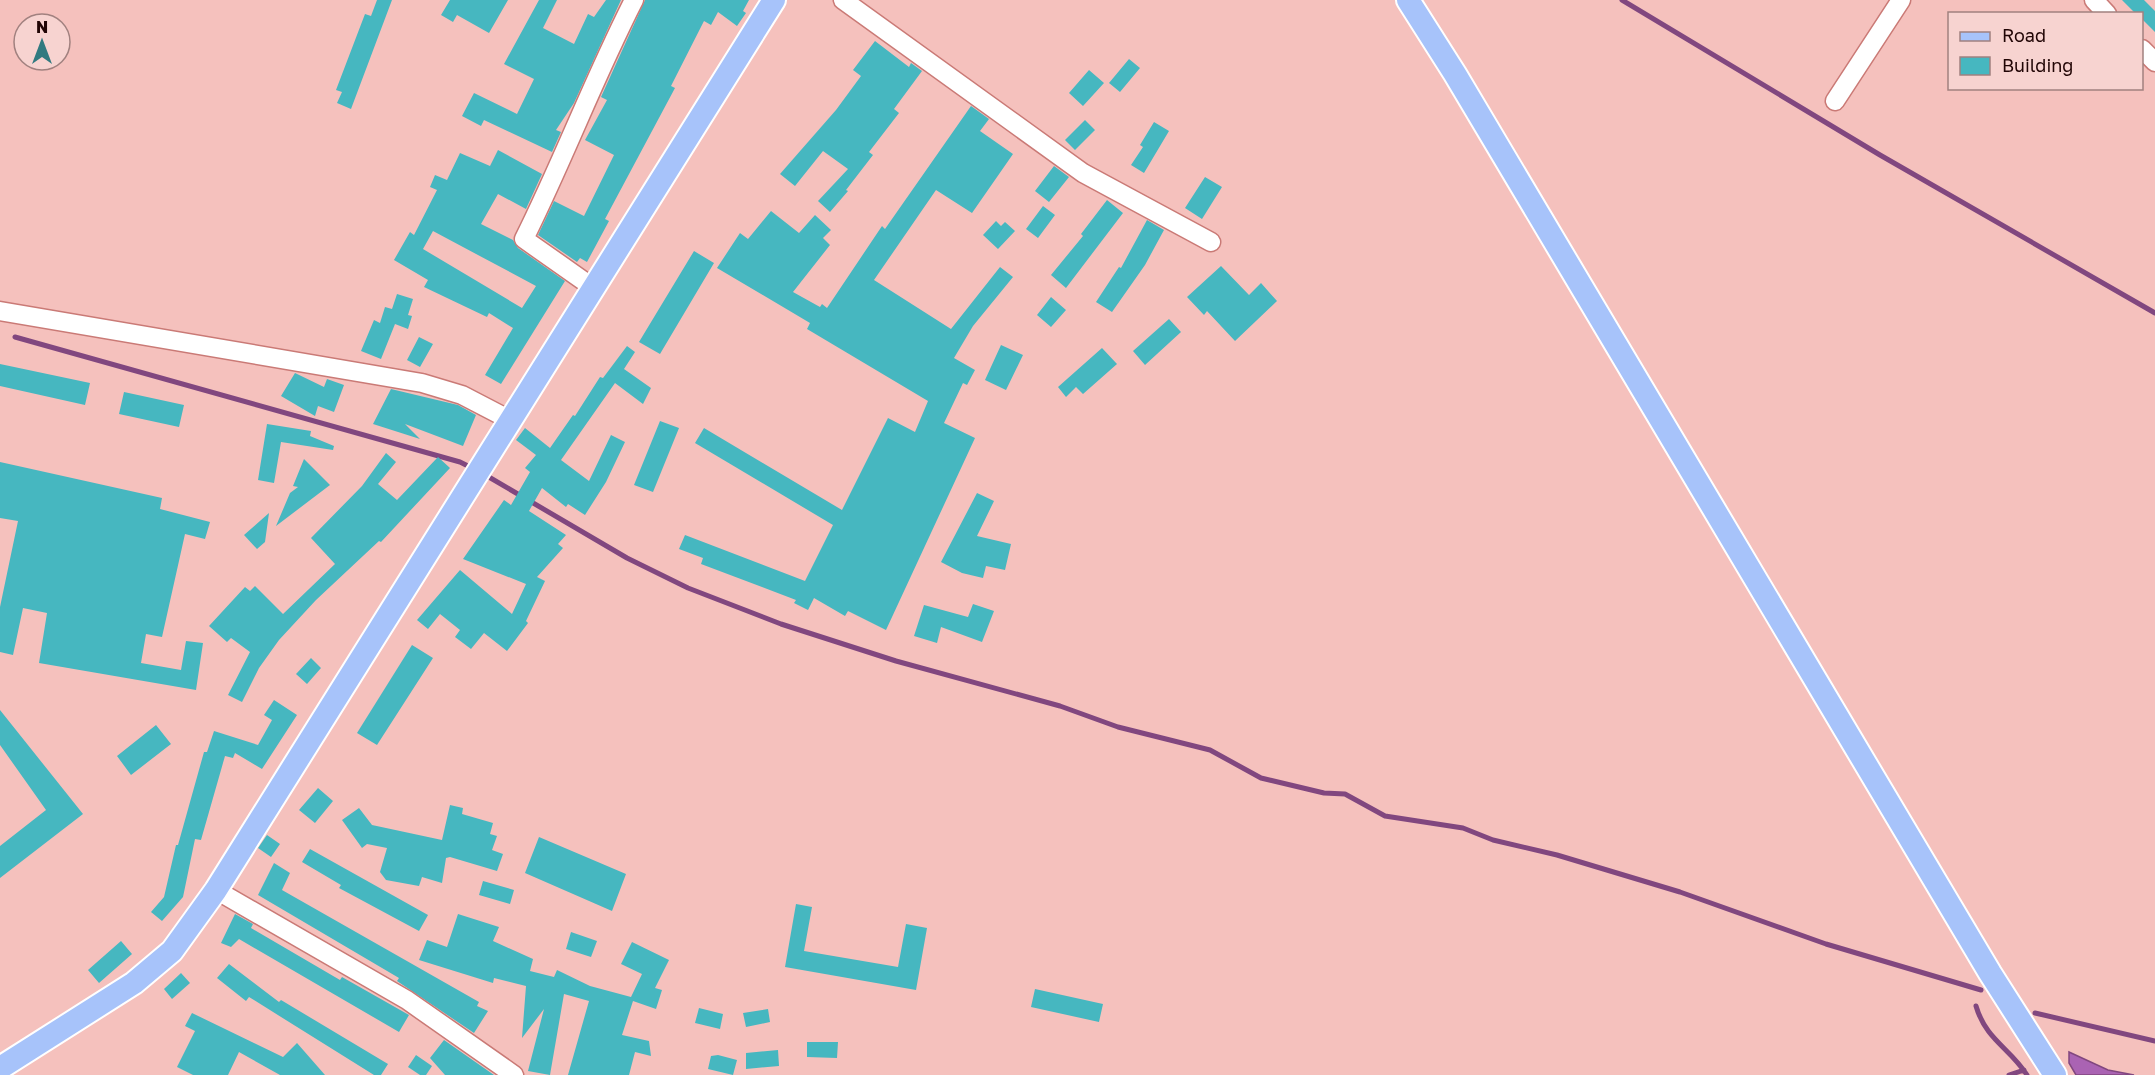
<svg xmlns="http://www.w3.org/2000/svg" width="2155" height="1075" font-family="'Golos Text',sans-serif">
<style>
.water{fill:#aa63b3;stroke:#81477f;stroke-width:1.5}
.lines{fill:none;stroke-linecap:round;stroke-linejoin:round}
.stream{stroke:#81477f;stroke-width:5}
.building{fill:#46b7c0;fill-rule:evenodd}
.minor-casing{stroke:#ca7a76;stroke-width:21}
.major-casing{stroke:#fff;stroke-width:26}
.minor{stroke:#fff;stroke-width:18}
.major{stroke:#a7c3fa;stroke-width:22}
</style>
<rect width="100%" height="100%" fill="#f5c1bd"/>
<path class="water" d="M2069,1052L2108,1070L2134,1075H2076L2069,1063Z"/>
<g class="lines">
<path class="stream" d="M1622,0L1880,155L2155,313
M15,337L460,462L474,469
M482,473L627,558L688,588L781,624L896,661L1060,706L1118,727L1210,750L1261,778L1324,793L1345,794L1385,816L1463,828L1493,840L1557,855L1680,892L1826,944L1981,990
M1976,1006C1986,1040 2010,1048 2027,1075
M2035,1013L2155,1041
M2009,1075L2024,1070"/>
</g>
<path class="building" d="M377,0H392L351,109L337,103L342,92L336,90L365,14L371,16Z
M450,0H508L489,33L457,15L453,22L441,15Z
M539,0H557L543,28L574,44L588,14L594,17L606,0H621L574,103L556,130L561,132L552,152L484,120L481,126L462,116L474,93L517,114L534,79L504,64Z
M645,0H749L743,11L746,13L737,26L718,12L711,25L704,21L671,86L675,88L605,219L609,221L587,262L580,258L577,262L538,235L554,201L584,216L614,155L585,140L607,100L601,97Z
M2122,0H2144L2155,11V32L2142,19V14H2136Z
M875,41L909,67L911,63L922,71L894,109L899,113L869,152L873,155L846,190L848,191L830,212L818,201L848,169L823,151L795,186L780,174L836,110L861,76L853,70Z
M1129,59L1140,68L1120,92L1109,83Z
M1089,70L1104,83L1083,106L1069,93Z
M971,106L989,119L980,131L1013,154L972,213L936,190L874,280L951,329L1000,267L1013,277L973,326L954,358L975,370L967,385L963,383L944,423L975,438L886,630L848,611L845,616L814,598L808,610L794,603L796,600L701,564L703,558L679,549L685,535L805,581L833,525L695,443L704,428L842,510L888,418L915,432L928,401L807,329L810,323L717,268L740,233L748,239L771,211L799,233L815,215L831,230L823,238L830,245L793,292L820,307L822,304L827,308L882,226L885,229Z
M1085,120L1095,130L1075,150L1065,140Z
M1154,122L1169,131L1144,173L1131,165L1143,147L1140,145Z
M498,150L542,174L526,209L498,194L481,224L513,240L518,248L565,281L501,384L485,375L513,328L489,313L487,317L424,287L428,280L394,260L410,232L414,235L437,190L430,187L435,175L447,180L460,153L490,166ZM433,231L536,286L522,308L423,249Z
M1054,166L1069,177L1049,202L1035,191Z
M1205,177L1222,187L1202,219L1185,208Z
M1107,200L1123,213L1066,288L1051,275L1083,236L1081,234Z
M1043,206L1055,215L1038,238L1026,229Z
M1147,220L1164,230L1145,265L1112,312L1096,302L1119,267L1121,268Z
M996,221L1001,226L1005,222L1015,231L998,249L983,235Z
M694,251L714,263L660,354L639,342Z
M1221,266L1249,295L1261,283L1277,301L1235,341L1207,311L1204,315L1187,297Z
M397,294L413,299L408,315L412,316L408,329L395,324L381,359L361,351L374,320L380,323L385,307L392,309Z
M1051,297L1066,310L1051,327L1037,315Z
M1169,319L1181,332L1145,365L1133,351Z
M419,337L433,344L420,367L407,360Z
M1001,345L1023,355L1006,390L985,380Z
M627,346L635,352L624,369L651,388L643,404L615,383L561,460L589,481L611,435L625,442L606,482L585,515L568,504L566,507L542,488L529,511L566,535L558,544L563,548L537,577L545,581L526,621L528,623L507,651L484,633L471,649L455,637L460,630L440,614L428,629L417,620L460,570L512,614L526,584L463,559L504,500L511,505L530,472L525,468L536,455L516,440L525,428L550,448L573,415L575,416L600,377L603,378Z
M1102,348L1117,364L1083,394L1076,387L1066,397L1058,387Z
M0,364L90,383L85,405L0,386Z
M295,373L324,387L327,379L344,385L334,412L318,406L315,416L281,396Z
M391,389L458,405L476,415L463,446L405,424L420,439L373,424Z
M124,392L184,405L179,427L119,414Z
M660,421L679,428L653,492L634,485Z
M267,424L311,431L310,436L334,446L333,450L281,442L274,483L258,480Z
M386,453L396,462L378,484L397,500L438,457L450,468L381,542L379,541L316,600L279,640L259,668L242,702L228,695L250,652L231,638L227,642L209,626L245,587L250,591L255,586L283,614L335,564L311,538L362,486Z
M304,459L330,485L276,526L290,493L298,487L293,486Z
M0,462L162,498L160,509L210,522L205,539L185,534L162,637L146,634L141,663L181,670L186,641L203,643L196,690L39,663L47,613L23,608L13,655L0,652V607L18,521L0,518Z
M977,493L994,501L977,536L1011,544L1005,570L986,566L983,578L962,573L941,562Z
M269,513L265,542L257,549L244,535Z
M973,604L994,611L982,642L941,627L937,643L914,636L924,605L968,617Z
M412,645L433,658L377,745L357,733Z
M311,658L321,668L307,684L296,674Z
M274,700L297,715L262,769L235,753L233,758L225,756L201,840L195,839L183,897L162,921L151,912L164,897L176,845H178L204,752H207L214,731L258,745L272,720L264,715Z
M0,710L83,814L0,878V846L46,810L0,745Z
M156,725L171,744L131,775L117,756Z
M318,788L333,801L315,823L299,810Z
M450,805L463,808L462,814L493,823L490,834L497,836L492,850L503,854L497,871L450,857L446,858L442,883L422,877L419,886L386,880L380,872L387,848L367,844L362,848L342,820L359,808L372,825L442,840Z
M267,835L280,844L271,857L258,848Z
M539,837L626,874L612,911L525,873Z
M310,849L428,915L419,931L339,888L341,885L302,862Z
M274,863L290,873L282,890L479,1002L477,1006L488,1011L474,1033L397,981L399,978L258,895Z
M483,881L514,890L510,904L479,895Z
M796,904L812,907L804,951L898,967L906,924L927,928L916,990L785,967Z
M235,914L253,924L251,928L340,980L342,977L409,1015L399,1032L239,939L231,947L221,943Z
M458,914L499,927L493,941L533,959L530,971L554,977L557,970L590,986L631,997L642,974L621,964L632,942L669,960L655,988L662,990L656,1009L633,1001L622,1035L649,1041L651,1056L635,1052L629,1075H568L589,1001L564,994L550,1075L528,1071L544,1009L522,1038L526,986L494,978L493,983L419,960L427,940L447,947Z
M571,932L597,941L591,957L566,949Z
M121,941L132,954L99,983L88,970Z
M229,964L279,1002L281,1000L388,1064L381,1075H374L249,997L246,1001L217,978Z
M181,973L190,983L172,999L164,989Z
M1035,989L1103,1004L1099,1022L1031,1007Z
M699,1008L723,1014L720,1029L695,1023Z
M768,1009L770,1022L746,1027L743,1013Z
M192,1013L283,1057L297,1043L325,1075H280L239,1052L228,1075H193L177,1067L195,1031L185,1026Z
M444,1040L494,1075H445L430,1058Z
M807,1042H838L837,1058L807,1057Z
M778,1050L779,1066L746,1069V1053Z
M416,1055L432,1066L426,1075H420L408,1067Z
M718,1055L737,1060L733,1075L708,1069L711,1056Z"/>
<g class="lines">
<defs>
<path id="minor" d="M843,0L1083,173L1211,242
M2094,0L2107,14
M2142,49L2155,62
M1835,101L1901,0
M595,289L524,239C563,161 594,78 634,0
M0,311L422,383L462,395L512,421
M216,890L407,1000L514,1075"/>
<path id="major" d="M1408,0L1455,74L1990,973L2055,1075
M0,1068L134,983L172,951L216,890L774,0"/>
</defs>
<use href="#minor" class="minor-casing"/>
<use href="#major" class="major-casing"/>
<use href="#minor" class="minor"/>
<use href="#major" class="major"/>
</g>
<rect x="1948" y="12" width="195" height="78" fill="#f7d3d0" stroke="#a1817f" stroke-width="1.5"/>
<rect x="1960" y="32" width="30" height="9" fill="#a7c3fa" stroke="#a1817f" stroke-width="1.5"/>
<text x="2002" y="42" font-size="18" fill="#210505">Road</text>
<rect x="1960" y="57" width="30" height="18" fill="#46b7c0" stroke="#a1817f" stroke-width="1.5"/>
<text x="2002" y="72" font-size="18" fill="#210505">Building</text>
<g transform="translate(42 42)"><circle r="28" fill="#f7d3d0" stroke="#a1817f" stroke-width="1.5"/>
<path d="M0-4.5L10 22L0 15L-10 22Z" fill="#317a80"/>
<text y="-9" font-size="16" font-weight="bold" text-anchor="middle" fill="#210505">N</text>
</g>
</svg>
